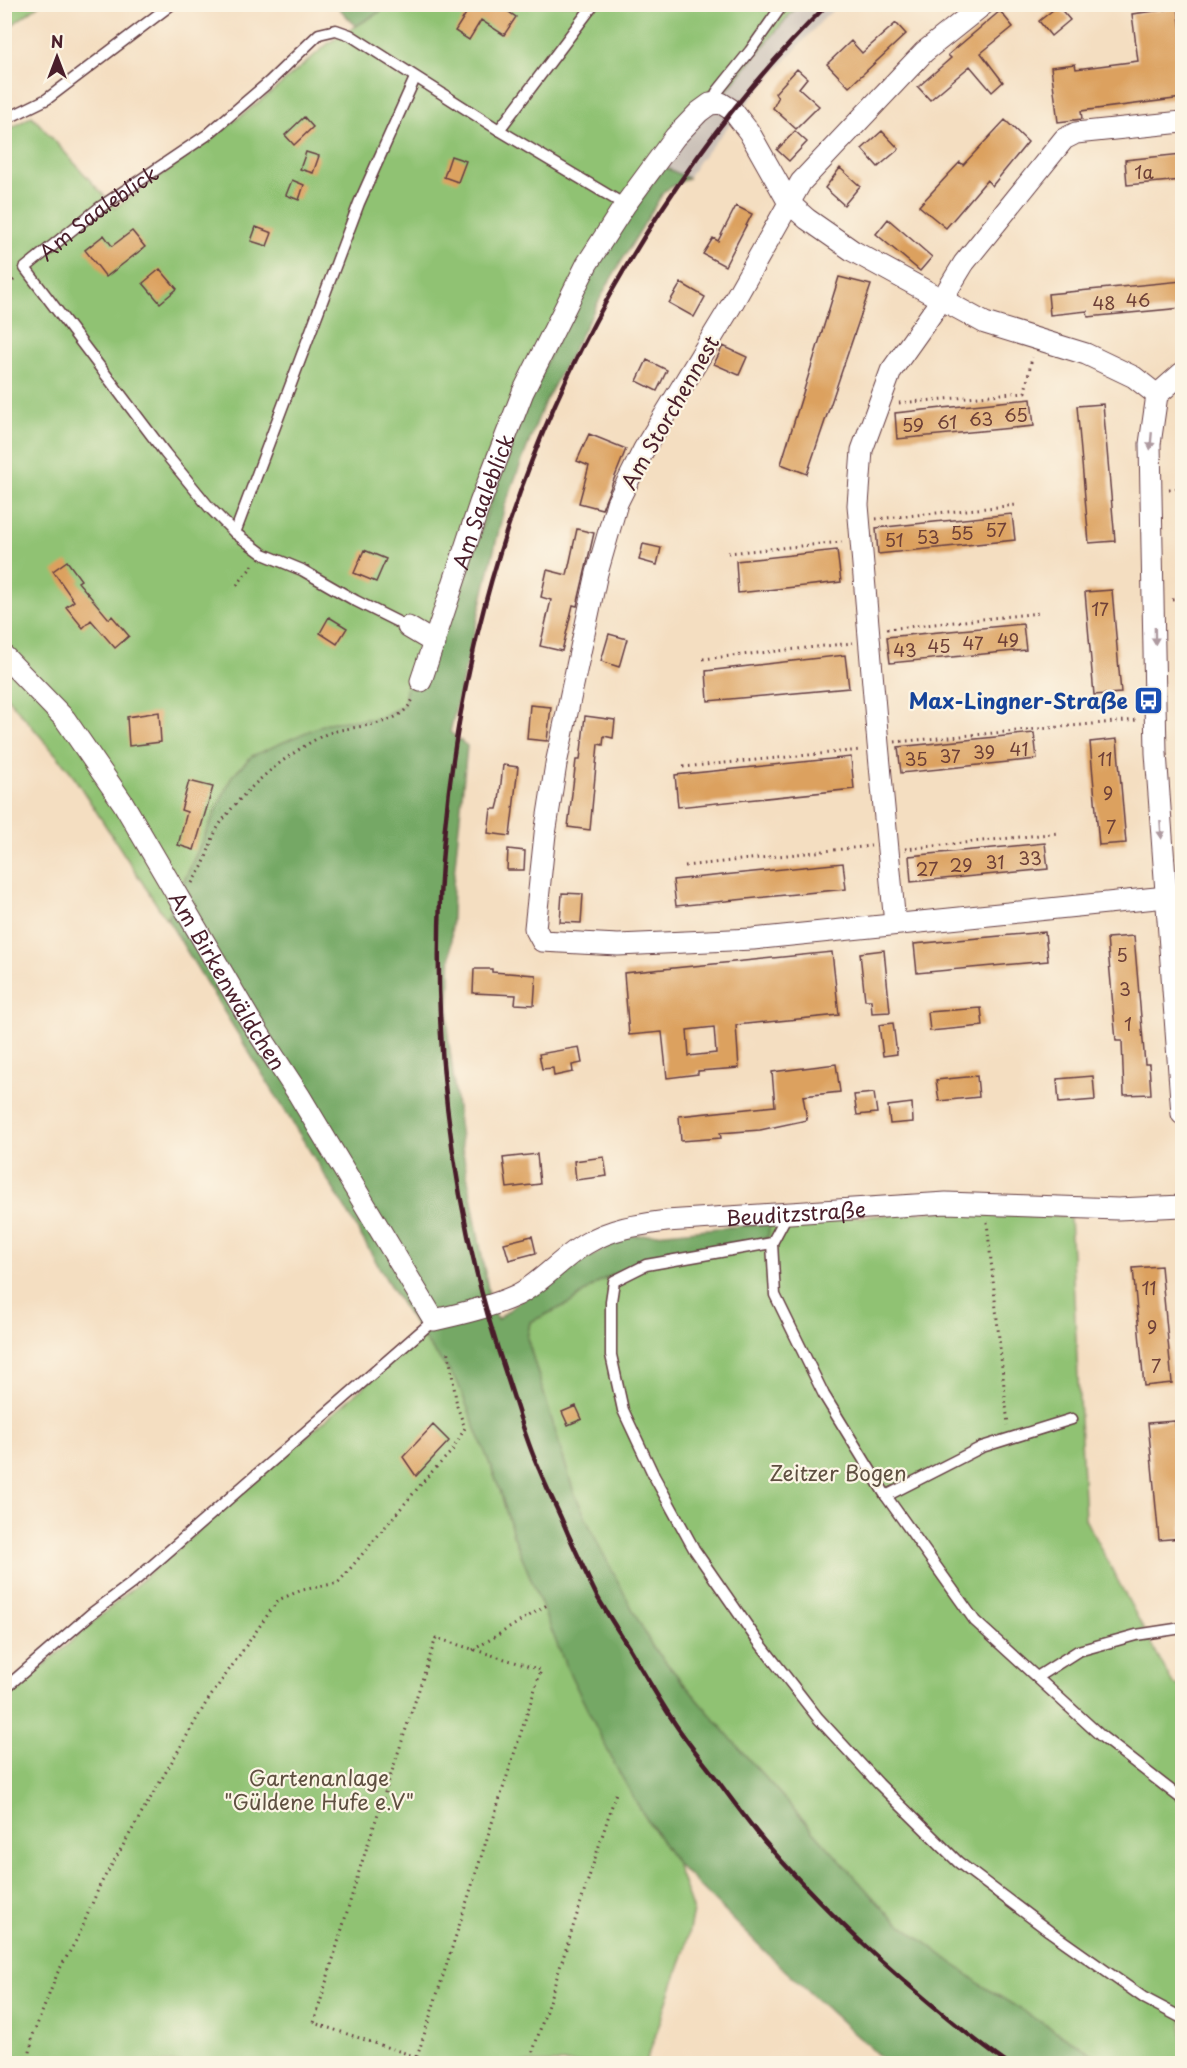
<svg xmlns="http://www.w3.org/2000/svg" width="1187" height="2068" font-family="'Playpen Sans',sans-serif">
<style>
.industrial{fill:#ccc2b9}
.green{fill:#90c273;stroke:#6d704f;stroke-width:1.5}
.forest{fill:#74a865;stroke:#5f6448;stroke-width:1.5}
.building{fill:#dca15f;fill-rule:evenodd}
.lines{fill:none;stroke-linecap:round;stroke-linejoin:round}
.lane-casing{stroke:#643c42;stroke-width:13}
.street-casing{stroke:#643c42;stroke-width:23}
.path{stroke:#643c42;stroke-width:3;stroke-dasharray:1.5 4.5;stroke-linecap:butt}
.lane{stroke:#fff;stroke-width:10}
.street{stroke:#fff;stroke-width:21}
.rail{stroke:#4a1f2b;stroke-width:4.5}
.oneway{fill:#ae9aa0}
.labels{text-anchor:middle;dominant-baseline:central;stroke-width:4.5;stroke-linejoin:round;paint-order:stroke}
.number-label{font-size:18px;fill:#6e4038}
.street-label{font-size:21px;fill:#4a1f2b;stroke:#fcf5e5}
.transit-label{font-size:21px;font-weight:bold;fill:#164399;stroke:#fcf5e5;text-anchor:end}
.park-label{font-size:21px;fill:#5f5041;stroke:#fcf5e5}
</style>
<rect width="100%" height="100%" fill="#fcf5e5"/>
<filter id="ink" filterUnits="userSpaceOnUse"><feTurbulence type="fractalNoise" baseFrequency=".0167" numOctaves="2"/><feDisplacementMap in="SourceGraphic" scale="12" xChannelSelector="R" yChannelSelector="G"/><feConvolveMatrix kernelMatrix="1 2 1 2 8 2 1 2 1" color-interpolation-filters="sRGB"/></filter>
<filter id="wash" filterUnits="userSpaceOnUse"><feTurbulence type="fractalNoise" baseFrequency=".008" numOctaves="4" result="noise"/><feDisplacementMap in="SourceGraphic" scale="24" xChannelSelector="R" yChannelSelector="G"/><feGaussianBlur stdDeviation="1.35" result="paint"/><feColorMatrix in="noise" values="0 0 0 0 0 0 0 0 0 0 0 0 0 0 0 0 0 1.4 0 .05"/><feComposite in="paint" operator="in"/></filter>
<g filter="url(#wash)">
<rect width="100%" height="100%" fill="#f4dec1"/>
<path class="industrial" d="M798,5H840L825,17L758,91L699,161L688,178L664,167L678,148Z"/>
<path class="green" d="M5,4H39V5L5,30Z
M391,5H798L678,148L664,167L523,411L450,620L408,676L404,705L379,718L327,723L232,776L166,919L70,771L5,695V132L32,116L115,208L209,141L274,90L330,42Z
M985,1208L1070,1217L1085,1519L1173,1684L1182,1687V2063H1107L981,1985L888,1914L744,1754L652,1646L598,1544L573,1490L527,1338L530,1322L570,1303L600,1281L646,1258L767,1237L770,1223Z
M422,1336L458,1383L500,1490L513,1534L565,1664L615,1765L642,1812L676,1863L693,1911L685,1949L646,2063H5L4,1700Z"/>
<path class="forest" d="M336,5H391L356,26Z
M664,167L688,178L664,191L609,282L543,406L505,505L450,732L467,746L453,885L448,1035L462,1147L489,1295L497,1320L528,1294L624,1237L770,1223L768,1237L646,1258L600,1281L570,1303L530,1322L527,1338L573,1490L598,1544L652,1646L744,1754L888,1914L981,1985L1107,2063H887L776,1962L676,1863L642,1812L615,1765L565,1664L513,1534L500,1490L458,1383L422,1336L393,1291L345,1208L167,919L232,776L252,756L327,723L379,718L404,705L408,676L450,620L523,411L592,268Z"/>
<g id="blocks">
<path class="building" d="M472,4H497L516,17L504,35L481,20L469,40L455,31Z
M1058,6L1070,20L1051,36L1039,21Z
M1178,8L1182,38V98L1081,111L1082,119L1058,122L1051,67L1075,64L1076,69L1138,61L1132,14Z
M1000,11L1013,27L981,53L1003,82L992,92L970,66L930,100L918,87L951,58L948,55Z
M896,23L906,34L849,87L827,64L851,41L862,53Z
M797,69L807,78L799,88L819,106L796,129L773,108L778,98L775,93Z
M304,117L313,127L294,145L285,135Z
M1005,120L1028,142L992,186L987,180L946,228L919,206L960,162L963,165Z
M795,131L807,142L789,161L777,150Z
M882,131L899,149L878,167L862,149Z
M306,152L319,156L313,173L300,169Z
M1182,154V180L1127,185L1125,160Z
M451,156L466,161L458,182L444,177Z
M840,168L860,186L844,205L825,188Z
M292,180L304,185L299,200L286,195Z
M736,206L752,214L725,266L703,254L713,238L718,241Z
M888,219L932,257L920,271L876,234Z
M256,227L272,233L267,246L251,241Z
M132,231L145,247L106,277L85,250L104,235L112,246Z
M160,269L177,289L160,303L143,283Z
M839,277L871,285L807,474L781,464Z
M1182,281V308L1088,317L1087,311L1050,315L1048,294Z
M681,283L705,297L694,317L669,303Z
M723,346L747,357L739,375L714,364Z
M647,360L667,370L657,391L637,381Z
M1031,399L1034,426L897,439L895,413Z
M1103,404L1115,541L1089,543L1077,406Z
M589,434L626,449L602,509L579,503L589,466L577,461Z
M1012,514L1015,540L878,554L876,528Z
M577,529L594,533L577,606L573,605L562,651L540,646L551,600L541,597L547,570L567,575Z
M643,544L661,548L657,565L639,560Z
M364,550L386,559L376,582L354,573Z
M837,550L841,582L738,593L736,561Z
M67,561L81,580L78,582L109,619L112,616L129,636L115,648L91,620L83,628L66,607L74,601L53,571Z
M1112,590L1121,693L1094,695L1085,592Z
M329,617L347,628L337,644L320,633Z
M1023,624L1026,650L890,663L887,637Z
M609,634L627,639L619,667L601,661Z
M845,655L849,688L708,701L706,671Z
M530,705L551,707L547,741L527,739Z
M159,712L161,742L129,746L127,717Z
M585,716L615,720L613,738L604,736L603,745L598,744L590,830L568,827L576,760H580Z
M1034,733L1037,759L901,773L898,747Z
M1117,739L1126,843L1099,845L1090,742Z
M851,757L854,789L678,807L675,775Z
M503,765L518,767L510,836L488,833L491,809H497L499,801Z
M189,781L213,787L194,850L178,845L187,812L181,810Z
M1045,843L1048,869L911,882L909,856Z
M508,849L525,851L524,870H507Z
M843,863L846,889L676,906L673,880Z
M562,893L583,894L581,923L560,922Z
M1045,932L1048,961L917,973L914,944Z
M1134,936L1145,1064H1149L1151,1094L1124,1095L1122,1041H1116L1107,938Z
M884,950L890,1012L872,1013L871,1000H865L860,953Z
M832,952L839,1015L736,1025L739,1068L698,1071V1074L667,1078L662,1032L629,1035L624,973ZM714,1027L716,1053L689,1056L687,1030Z
M474,969H492V972L536,975L534,1005L515,1004L516,995L473,993Z
M981,1008L983,1026L930,1031L928,1012Z
M893,1023L897,1054L883,1056L879,1025Z
M579,1047L582,1063L572,1065L573,1072L554,1076L553,1068L542,1069L539,1054Z
M836,1064L840,1092L803,1096L807,1120L760,1130L720,1133L721,1138L681,1141L679,1116L775,1106L772,1072Z
M977,1076L979,1097L939,1101L936,1080Z
M1093,1076L1095,1100L1059,1103L1057,1079Z
M874,1093L877,1113L857,1115L854,1095Z
M912,1103L913,1122L890,1124L888,1106Z
M537,1154L540,1184L507,1188L503,1158Z
M604,1157L607,1176L576,1180L574,1161Z
M532,1236L536,1253L509,1260L504,1243Z
M1161,1266L1172,1383L1144,1386L1133,1268Z
M576,1406L582,1419L568,1425L562,1412Z
M1175,1421L1182,1499V1538L1159,1540L1148,1423Z
M433,1425L449,1441L416,1476L403,1457Z"/>
</g>
</g>
<g filter="url(#ink)">
<use href="#blocks" fill-opacity="0" stroke="#643c42" stroke-width="1.5"/>
<g class="lines">
<defs>
<g id="lane">
<path d="M711,104L717,92L750,51L783,4"/>
<path d="M4,120L47,99L172,4"/>
<path d="M499,130L594,4"/>
<path d="M235,533L359,203L415,78"/>
<path id="s1" d="M408,627L356,601L302,570L263,554L235,533L209,507L165,453L25,268L99,208L207,135L269,82L319,34L336,30L350,35L499,130L625,205"/>
<path d="M788,1213L772,1243L775,1295L824,1395L886,1496L975,1621L1101,1736L1182,1799"/>
<path d="M772,1243L646,1265L614,1281L611,1301V1355L623,1410L654,1476L694,1549L755,1637L818,1718L879,1784L958,1862L1049,1931L1144,1998L1182,2018"/>
<path d="M886,1496L982,1447L1072,1419"/>
<path d="M1037,1677L1078,1651L1136,1635L1182,1628"/>
<path d="M4,1689L92,1613L131,1584L434,1320"/>
</g>
<g id="street">
<path d="M984,4L924,52L801,182L731,306L644,449L617,503L597,573L556,764L545,834L535,928L542,941L618,945L753,939L1166,897"/>
<path d="M1182,373L1157,395L1150,444L1156,753L1182,1114"/>
<path d="M408,627L435,643"/>
<path id="s2" d="M4,656L65,719L123,803L250,1020L299,1095L434,1320C461,1314 491,1307 517,1295C543,1282 562,1257 587,1243C613,1228 637,1225 666,1221L946,1203L1118,1209L1182,1206"/>
<path id="s3" d="M421,681L480,503L523,392L587,264L625,205L675,137L699,112L710,104L721,103L732,110L749,132L789,203L807,219L853,251L985,323L1086,354L1134,377L1157,395"/>
<path d="M895,924L878,744L858,505L862,450L891,371L942,299L964,263L1064,139L1076,133L1182,122"/>
</g>
</defs>
<use href="#lane" class="lane-casing"/>
<use href="#street" class="street-casing"/>
<path class="path" d="M4,289L16,278
M899,403L1025,392L1032,357
M1169,489L1182,488
M876,519L1017,505
M728,553L842,542
M237,585L254,564
M1172,600L1182,599
M887,629L1040,613
M703,659L853,643
M895,742L1137,720
M683,767L861,750
M905,849L1059,833
M685,866L871,846
M192,883C195,877 199,872 202,867C209,853 211,837 220,824C244,789 283,757 320,737C350,721 398,733 414,697
M987,1222L1008,1425
M473,1650L547,1605
M417,2057L541,1670L436,1638L361,1865L314,2023L438,2064
M28,2064L33,2035L58,1972L78,1937L100,1885L206,1703L278,1600L302,1590L338,1583L428,1476L452,1451L465,1428L457,1406L448,1348
M407,2064L410,2055
M529,2064L616,1793"/>
<use href="#lane" class="lane"/>
<use href="#street" class="street"/>
<path class="rail" d="M828,4C740,90 669,190 609,296C427,623 387,1026 508,1380C518,1410 526,1441 539,1469C548,1491 559,1512 568,1534C578,1555 587,1577 598,1598C608,1615 619,1632 629,1648C643,1672 657,1696 672,1719C686,1742 705,1763 721,1785C735,1804 749,1823 764,1841C813,1898 867,1950 924,1998C951,2021 978,2043 1008,2064"/>
</g>
<defs><path id="oneway-solid" d="M-6-.8H1V-3.2L6.5 0L1 3.2V.8H-6Z" transform="scale(1.5)"/></defs>
<g class="oneway">
<use href="#oneway-solid" transform="translate(1151 441) rotate(95)"/>
<use href="#oneway-solid" transform="translate(1155 636) rotate(89)"/>
<use href="#oneway-solid" transform="translate(1161 830) rotate(86)"/>
</g>
</g>
<defs>
<symbol id="bus-square" viewBox="-11 -11 22 22"><rect x="-9" y="-9" width="18" height="18" rx="4" fill="#1a4fb4" stroke="#fcf5e5"/><path d="M-5-6H5V4H4V6H2V4H-2V6H-4V4H-5ZM-3.5-4V0h7V-4ZM-3.5 1.2v1.5H-2V1.2ZM2 1.2v1.5H3.5V1.2Z" fill="#fff"/></symbol>
</defs>
<g fill-rule="evenodd">
<use href="#bus-square" x="1132" y="684" width="33" height="33"/>
</g>
<g class="labels">
<g class="number-label">
<text x="1144" y="171">1a</text>
<text x="1138" y="299">46</text>
<text x="1104" y="302">48</text>
<text x="1016" y="414">65</text>
<text x="981" y="418">63</text>
<text x="947" y="421">61</text>
<text x="913" y="424">59</text>
<text x="996" y="529">57</text>
<text x="962" y="532">55</text>
<text x="928" y="536">53</text>
<text x="894" y="539">51</text>
<text x="1100" y="608">17</text>
<text x="1008" y="639">49</text>
<text x="973" y="642">47</text>
<text x="939" y="645">45</text>
<text x="905" y="649">43</text>
<text x="1019" y="748">41</text>
<text x="984" y="751">39</text>
<text x="950" y="755">37</text>
<text x="916" y="758">35</text>
<text x="1105" y="758">11</text>
<text x="1108" y="792">9</text>
<text x="1111" y="826">7</text>
<text x="1030" y="857">33</text>
<text x="995" y="861">31</text>
<text x="961" y="864">29</text>
<text x="927" y="868">27</text>
<text x="1122" y="954">5</text>
<text x="1125" y="988">3</text>
<text x="1128" y="1023">1</text>
<text x="1149" y="1287">11</text>
<text x="1152" y="1326">9</text>
<text x="1156" y="1365">7</text>
</g>
<g class="street-label">
<text stroke="none"><textPath href="#s1" startOffset="628">Am Saaleblick</textPath></text>
<text transform="translate(669 412) rotate(-60)">Am Storchennest</text>
<text stroke="none"><textPath href="#s3" startOffset="190">Am Saaleblick</textPath></text>
<text stroke="none"><textPath href="#s2" startOffset="396">Am Birkenwäldchen</textPath></text>
<text stroke="none"><textPath href="#s2" startOffset="1180">Beuditzstraße</textPath></text>
</g>
<g class="transit-label">
<text x="1128" y="700">Max-Lingner-Straße</text>
</g>
<g class="park-label">
<text x="838" y="1472">Zeitzer Bogen</text>
<text x="319" y="1777">Gartenanlage<tspan x="319" dy="24">"Güldene Hufe e.V"</tspan></text>
</g>
</g>
<rect width="1187" height="2068" fill="none" stroke="#fcf5e5" stroke-width="24"/>
<g transform="translate(57 57)" stroke="#fcf5e5" stroke-width="4.5" paint-order="stroke">
<path d="M0-4.5L10 22L0 15L-10 22Z" fill="#4a1f2b"/>
<text y="-9" font-size="16" font-weight="bold" text-anchor="middle" fill="#4a1f2b">N</text>
</g>
</svg>
